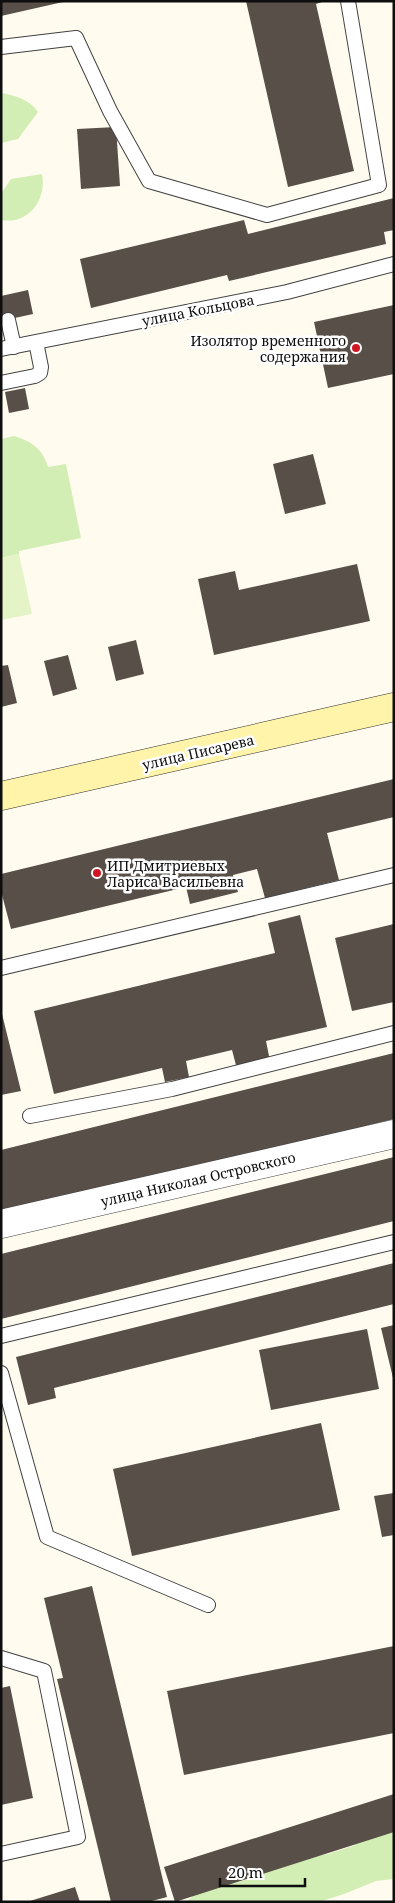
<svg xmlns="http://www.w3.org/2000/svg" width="395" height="1903" font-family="'Noto Serif',serif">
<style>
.green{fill:#d3eeb4}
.pitch{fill:#e5f4c7}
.building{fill:#584f49}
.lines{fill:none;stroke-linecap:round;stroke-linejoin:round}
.service-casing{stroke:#414141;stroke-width:16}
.minor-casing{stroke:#414141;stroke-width:29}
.secondary-casing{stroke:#303030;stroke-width:29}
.service{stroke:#fff;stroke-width:14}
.minor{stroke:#fff;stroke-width:28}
.secondary{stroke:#fff4aa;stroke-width:28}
.poi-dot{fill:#ce1722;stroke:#fff;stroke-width:2}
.labels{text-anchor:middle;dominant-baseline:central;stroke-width:5;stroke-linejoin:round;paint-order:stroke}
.street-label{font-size:14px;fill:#0e0e0e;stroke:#fff}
.poi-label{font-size:14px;fill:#0e0e0e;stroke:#fff;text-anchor:end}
</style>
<rect width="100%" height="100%" fill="#fffcef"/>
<path class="green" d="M1,93C15,95 30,100 38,112L18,139L1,143Z
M42,174C47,199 29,225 1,220V194L11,179Z
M14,436C31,441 43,449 48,467L66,464L81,538L19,551V554L1,558V439Z
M394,1828L393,1879L376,1881L344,1894L319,1902H168L187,1901L197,1893L249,1879L290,1861L328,1854L353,1846L368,1836Z"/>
<path class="pitch" d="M19,554L32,614L1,620V558Z"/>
<path class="building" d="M1,1H63V2L1,16Z
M246,1H325L316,4L354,171L288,187Z
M116,127L120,186L81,189L77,129Z
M394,198V230L384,232L386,244L229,281L227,275L91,308L80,259L244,220L248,234Z
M28,290L33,314L1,321V296Z
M394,305V374L328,388L314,322Z
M25,388L29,409L9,413L5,392Z
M313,454L326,504L285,514L273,464Z
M357,564L370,621L214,655L198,579L235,571L239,590Z
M136,640L144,674L116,681L108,647Z
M68,655L77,689L53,696L44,661Z
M8,665L17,703L1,707V666Z
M394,779V817L327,833L339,880L265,898L257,869L233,875L238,892L190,904L186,887L11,929L1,891V874Z
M300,915L327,1027L266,1041L270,1061L237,1069L232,1050L186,1061L189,1077L165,1082L162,1068L54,1094L34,1011L275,953L268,923Z
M394,924V1002L352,1011L335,938Z
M2,1014L21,1091L1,1095V1015Z
M394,1053V1119L1,1216V1150Z
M394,1157V1221L1,1319V1254Z
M394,1263V1304L54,1388L56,1398L28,1405L16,1357Z
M394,1325V1377L393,1378L381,1328Z
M367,1329L379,1389L271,1410L259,1350Z
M321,1423L340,1510L132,1556L113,1469Z
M394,1493V1535L382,1537L374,1496Z
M92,1586L167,1897L148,1902H111L57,1679L63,1678L44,1598Z
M394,1646V1733L184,1775L167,1691Z
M10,1686L33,1798L1,1805V1688Z
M394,1794V1832L175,1902L164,1867Z
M75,1887L80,1902H30V1901Z"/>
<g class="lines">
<defs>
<path id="service" d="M1,47L76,38L110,111L149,181L267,215L379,185L348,1
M8,320L14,347
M1,349L287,292L394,264
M1,383L35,376L40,373L41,367L36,342
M1,968L394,875
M30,1116L172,1089L394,1033
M1,1336L394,1242
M1,1373L47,1537L208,1605
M1,1658L44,1671L78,1837L1,1854"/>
<path id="minor" d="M1,1224L394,1134"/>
<path id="secondary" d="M1,796L394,707"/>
</defs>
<use href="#service" class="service-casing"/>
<use href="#minor" class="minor-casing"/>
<use href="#secondary" class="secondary-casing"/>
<use href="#service" class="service"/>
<use href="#minor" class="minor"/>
<use href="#secondary" class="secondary"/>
</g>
<g class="poi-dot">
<circle cx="356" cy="348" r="5"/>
<circle cx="97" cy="873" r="5"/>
</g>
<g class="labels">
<g class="street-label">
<text transform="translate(198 310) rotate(-11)">улица Кольцова</text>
<text transform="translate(198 752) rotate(-13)">улица Писарева</text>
<text transform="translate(198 1179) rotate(-13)">улица Николая Островского</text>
</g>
<g class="poi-label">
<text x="346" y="340">Изолятор временного<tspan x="346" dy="16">содержания</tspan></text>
<text x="107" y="865" text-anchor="start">ИП Дмитриевых<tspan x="107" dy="16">Лариса Васильевна</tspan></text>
</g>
</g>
<rect width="395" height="1903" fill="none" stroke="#0e0e0e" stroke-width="5"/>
<path d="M220 1878v8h85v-8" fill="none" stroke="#0e0e0e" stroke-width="2.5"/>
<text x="228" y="1878" font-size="15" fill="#0e0e0e" stroke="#ffffff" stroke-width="4" paint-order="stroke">20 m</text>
</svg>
